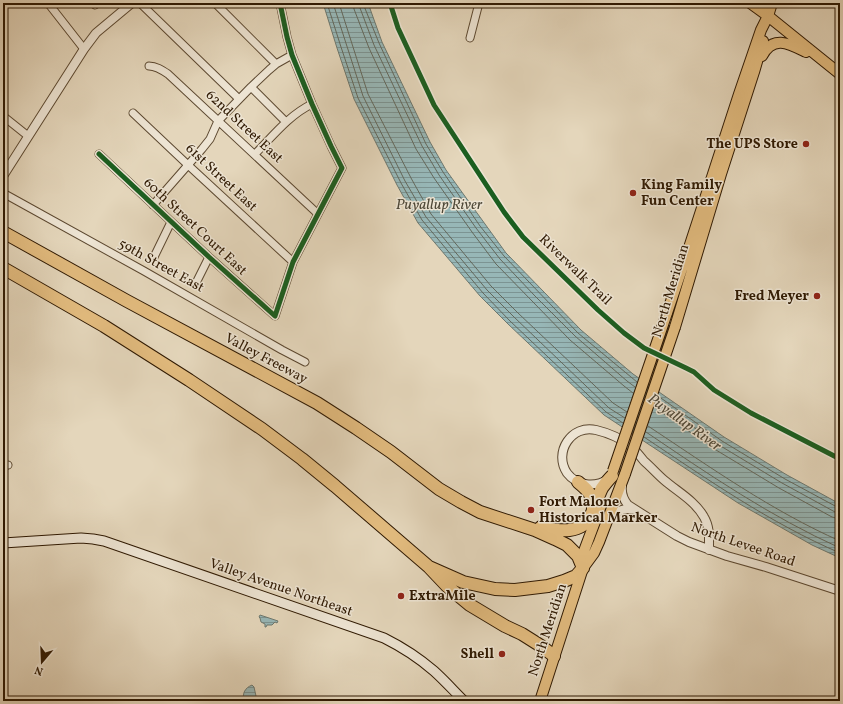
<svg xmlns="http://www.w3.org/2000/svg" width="843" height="704" font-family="Vollkorn,serif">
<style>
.water{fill:url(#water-rules);stroke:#6d786f}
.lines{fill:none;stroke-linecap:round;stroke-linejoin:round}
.shore{stroke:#63685c;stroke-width:1}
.minor-casing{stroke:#5c4830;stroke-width:9}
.tertiary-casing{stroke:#5c4830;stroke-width:10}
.secondary-casing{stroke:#2f1902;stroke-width:11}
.primary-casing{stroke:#2f1902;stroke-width:12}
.motorway-casing{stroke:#2f1902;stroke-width:14}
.minor{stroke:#ede4d3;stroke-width:7}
.tertiary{stroke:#ede4d3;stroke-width:8}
.secondary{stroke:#ede4d3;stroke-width:9}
.primary{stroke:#e2bb7e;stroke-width:10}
.motorway{stroke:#e2bb7e;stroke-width:12}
.primary-bridge-casing{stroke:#2f1902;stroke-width:12;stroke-linecap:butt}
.primary-bridge{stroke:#e2bb7e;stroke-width:10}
.cycleway-casing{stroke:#ede4d3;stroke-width:8}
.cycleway{stroke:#1b5e20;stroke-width:5}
.poi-dot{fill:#8f2418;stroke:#ede4d3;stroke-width:1.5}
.labels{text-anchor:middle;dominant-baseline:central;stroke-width:3;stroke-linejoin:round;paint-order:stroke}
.street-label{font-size:14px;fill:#2f1902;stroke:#ede4d3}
.poi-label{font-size:14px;font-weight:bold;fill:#2f1902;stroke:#ede4d3;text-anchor:end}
.water-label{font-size:15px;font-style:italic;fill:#4e4838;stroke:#ede4d3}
</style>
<defs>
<pattern id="water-rules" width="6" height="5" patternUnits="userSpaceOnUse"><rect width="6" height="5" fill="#97b7b7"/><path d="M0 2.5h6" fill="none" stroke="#7c9493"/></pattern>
</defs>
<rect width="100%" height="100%" fill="#e4d6bb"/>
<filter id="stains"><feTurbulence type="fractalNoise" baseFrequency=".005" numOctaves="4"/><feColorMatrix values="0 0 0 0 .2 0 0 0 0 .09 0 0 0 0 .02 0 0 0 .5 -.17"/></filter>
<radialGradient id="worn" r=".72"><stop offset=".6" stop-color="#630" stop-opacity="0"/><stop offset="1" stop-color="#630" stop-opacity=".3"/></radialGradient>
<path class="water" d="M323,3H368L382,42L430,142L446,170L464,195L506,253L581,330L633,374L724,437L787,475L840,504V558L812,545L738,503L604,415L508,324L480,296L418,223L397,185L354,99L337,48Z
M260,615L278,621L277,623L275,622L272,625H267L266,627H265V624L261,622L260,618L259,617Z
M252,685L254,687L256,696L260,701H244C242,693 245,688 252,685Z"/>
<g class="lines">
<path class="shore" d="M327,3L341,47L358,98L401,183L422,220L483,293L510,321L606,412L623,423
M333,3L363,96L405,181L426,217L487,290L514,317L609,408L625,418
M339,3L368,94L411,178L431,214L491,286L518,313L613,403L627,412
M353,3L354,9L369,48L416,149L434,178L472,232L496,264L570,340L624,386L633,393
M359,3L360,8L374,45L422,146L439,175L476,228L500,259L534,295L575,336L627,381L635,387
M364,3V6L379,43L426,144L443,172L480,226L504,256L578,333L637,382
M658,396L722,441L785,479L837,507L840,508
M656,401L719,445L782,483L835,512L840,513
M654,407L716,450L779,488L832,517L840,519
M648,426C710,467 772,511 840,541
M646,432C708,474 771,517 840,548
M644,437C707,479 770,523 840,553"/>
<defs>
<path id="minor" d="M48,3L84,49
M94,3L95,5
M140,3L239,99
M215,3L276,64
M470,38L479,3
M149,66C156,66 162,70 168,74L318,214
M251,87L286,122
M133,113L188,165L293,262
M3,116L28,136
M99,154L209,257L275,316L293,262L342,168L331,146L312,104L292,55L287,37L280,3
M255,154C272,137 289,115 312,104
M3,193L144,271L282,350L305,362
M153,205L202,149L210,139L218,121L251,87L269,70L276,64L292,55
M154,257L171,222
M196,283L209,257
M3,318V320
M3,466L8,465"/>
<path id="tertiary" d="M3,176L84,49L96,33L132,3
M608,479C595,488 577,486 567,473C553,452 572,424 596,430C609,433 622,439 632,447C636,451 640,456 644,461C651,467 657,474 664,480C678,492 695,501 704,517C710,527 709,538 709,550
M622,486C621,494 623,499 628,505L677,536L689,542L727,556L766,567L840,591
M609,519C616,511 624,507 635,510"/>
<path id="secondary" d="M3,543L81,538L93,539L104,541L384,638C402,647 419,658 434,671C444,680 454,691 464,701"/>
<path id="primary" d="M750,3L768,16L840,74
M762,56C773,34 790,44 806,52
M667,313L684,263L698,220L739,94L761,30L768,16L772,3
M675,327L721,174L754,72L763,41
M583,568L594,553L599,542L625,474
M540,701L583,568L584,551L602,503"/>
<path id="motorway" d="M3,232L127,301L317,403L356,428L391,452L439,489L461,502L480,512L535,530L555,539L567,545L578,556L583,568L576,576L564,581L548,586L515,590L495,589L463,582L429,567
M3,268L104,326L189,380L262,429L302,459L335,486L429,567L447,586L470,605L505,626L522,634L541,646L554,656
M578,482C589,491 593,495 593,510
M541,527C559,531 582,535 591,515C595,506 598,496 602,488C605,484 608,480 612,476"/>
</defs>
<use href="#minor" class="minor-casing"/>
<use href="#tertiary" class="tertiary-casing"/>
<use href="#secondary" class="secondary-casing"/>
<use href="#primary" class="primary-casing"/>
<use href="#motorway" class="motorway-casing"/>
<use href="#minor" class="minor"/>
<use href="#tertiary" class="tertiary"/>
<use href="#secondary" class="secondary"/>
<use href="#primary" class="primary"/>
<use href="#motorway" class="motorway"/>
<defs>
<path id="primary-bridge" d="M613,471L667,313
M625,474L675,327"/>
</defs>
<use href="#primary-bridge" class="primary-bridge-casing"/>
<use href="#primary-bridge" class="primary-bridge"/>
<defs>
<path id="cycleway" d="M390,3L398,28L434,105L504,212L523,237L598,310L624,333L644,348L686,368L694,372L714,390L751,413L840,459
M99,154L209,257L275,316L293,262L342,168L331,146L312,104L292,55L287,37L280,3"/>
</defs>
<use href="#cycleway" class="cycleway-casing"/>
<use href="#cycleway" class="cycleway"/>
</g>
<g class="poi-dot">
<circle cx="806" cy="144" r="4"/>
<circle cx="633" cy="193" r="4"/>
<circle cx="817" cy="296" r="4"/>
<circle cx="531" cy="510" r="4"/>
<circle cx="401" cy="596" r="4"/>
<circle cx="502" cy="654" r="4"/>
</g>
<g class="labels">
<g class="street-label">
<text transform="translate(244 127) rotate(43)">62nd Street East</text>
<text transform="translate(221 178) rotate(43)">61st Street East</text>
<text transform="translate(195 227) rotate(43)">60th Street Court East</text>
<text transform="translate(161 266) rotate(29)">59th Street East</text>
<text transform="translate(575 270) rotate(44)">Riverwalk Trail</text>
<text transform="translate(671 291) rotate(-73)">North Meridian</text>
<text transform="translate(266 359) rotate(28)">Valley Freeway</text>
<text transform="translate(743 545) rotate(19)">North Levee Road</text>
<text transform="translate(281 588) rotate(19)">Valley Avenue Northeast</text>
<text transform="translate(548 630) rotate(-72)">North Meridian</text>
</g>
<g class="poi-label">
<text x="798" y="144">The UPS Store</text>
<text x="641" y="185" text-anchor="start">King Family<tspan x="641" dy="16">Fun Center</tspan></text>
<text x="809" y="296">Fred Meyer</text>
<text x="539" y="502" text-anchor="start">Fort Malone<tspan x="539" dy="16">Historical Marker</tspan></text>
<text x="409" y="596" text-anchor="start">ExtraMile</text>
<text x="494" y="654">Shell</text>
</g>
<g class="water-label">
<text x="439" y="205">Puyallup River</text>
<text transform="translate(684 423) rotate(36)">Puyallup River</text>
</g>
</g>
<rect width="843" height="704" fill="none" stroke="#e4d6bb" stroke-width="16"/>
<rect x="4" y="4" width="835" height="696" fill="none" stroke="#2f1902" stroke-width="2"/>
<rect x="8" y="8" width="827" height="688" fill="none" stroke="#2f1902"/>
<g transform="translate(42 662) rotate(199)" stroke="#ede4d3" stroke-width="3" paint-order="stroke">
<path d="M0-3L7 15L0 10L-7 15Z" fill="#2f1902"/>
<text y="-6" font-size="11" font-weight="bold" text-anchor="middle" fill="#2f1902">N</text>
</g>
<rect width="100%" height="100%" filter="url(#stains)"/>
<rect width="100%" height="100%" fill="url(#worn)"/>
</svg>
